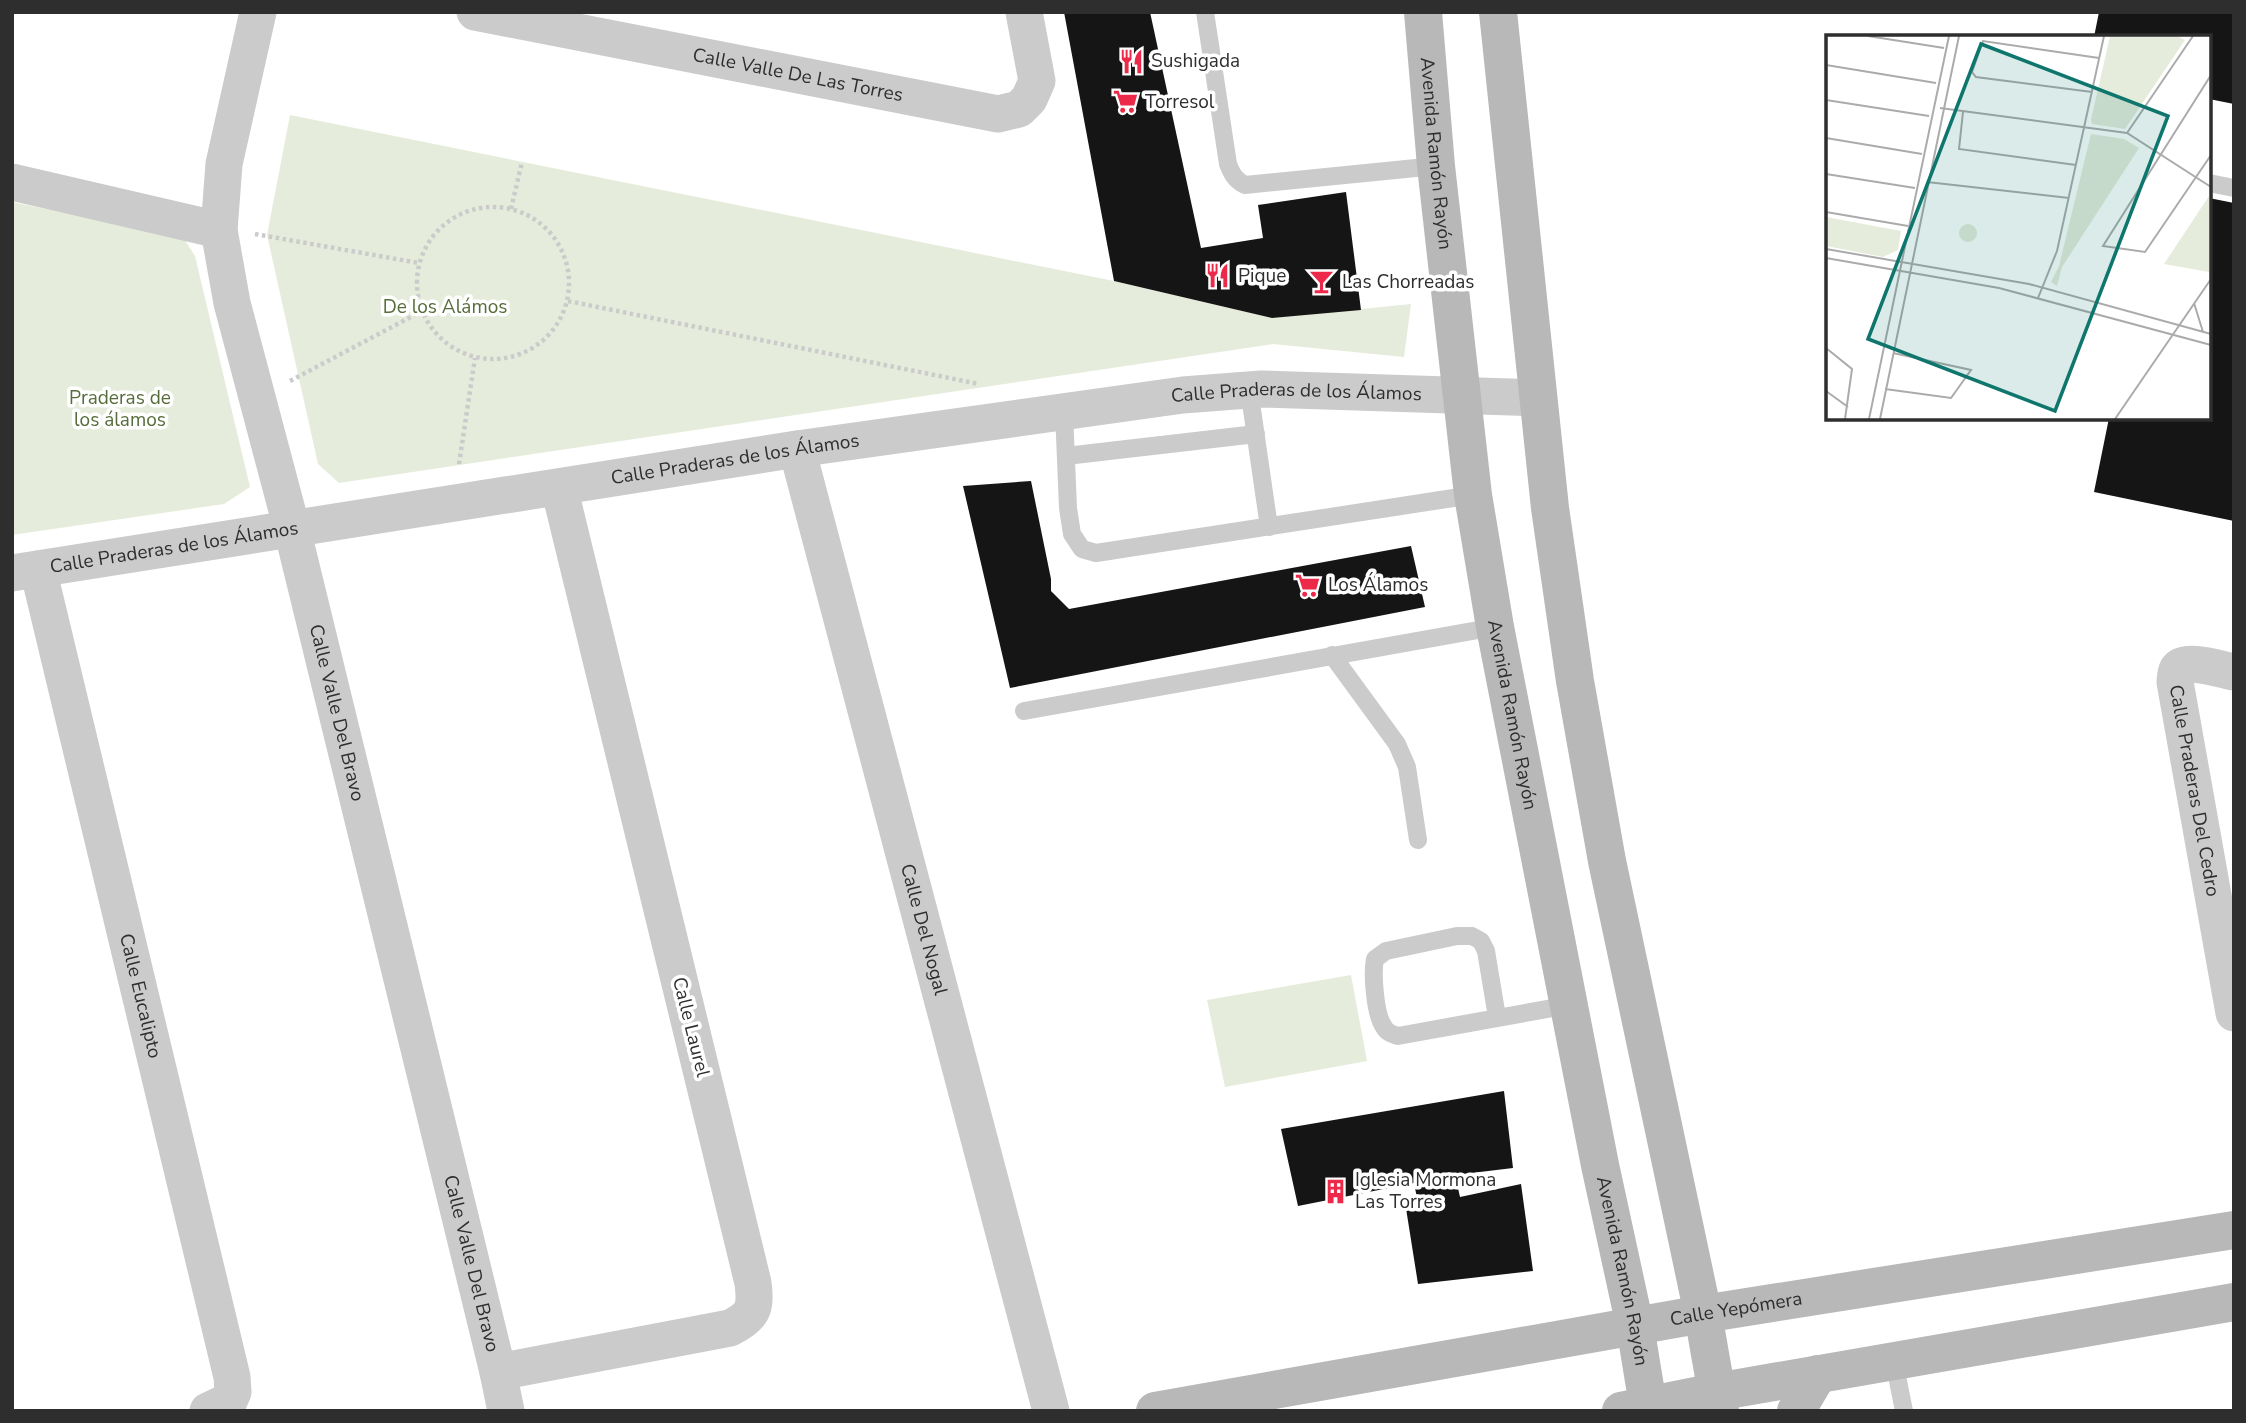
<svg xmlns="http://www.w3.org/2000/svg" width="2246" height="1423" font-family="'Nunito Sans',sans-serif">
<style>
.green{fill:#e6ecdb}
.building{fill:#151515}
.lines{fill:none;stroke-linecap:round;stroke-linejoin:round}
.path{stroke:#cbcbcb;stroke-width:4.5;stroke-dasharray:3.5 3.5;stroke-linecap:butt}
.service{stroke:#cbcbcb;stroke-width:18}
.minor{stroke:#cbcbcb;stroke-width:37}
.secondary{stroke:#b8b8b8;stroke-width:38}
.labels{text-anchor:middle;dominant-baseline:central;stroke-width:7;stroke-linejoin:round;paint-order:stroke}
.poi-label{font-size:19px;fill:#2e2e2e;stroke:#fff;text-anchor:start}
.street-label{font-size:19px;fill:#2e2e2e;stroke:#fff}
.park-label{font-size:19px;fill:#566c3a;stroke:#fff}
.inset-road{fill:none;stroke:#ababab;stroke-width:2}
.view{fill:#0f766e;fill-opacity:0.15;stroke:#0f766e;stroke-width:3.5}
.inset-edge{fill:none;stroke:#2e2e2e;stroke-width:3.5}
</style>
<rect width="100%" height="100%" fill="#fff"/>
<path class="green" d="M290,115L1114,281L1272,318L1411,304L1404,357L1273,344L339,483L318,464L267,235Z
M12,202L183,237L195,256L250,487L224,504L12,535Z
M1351,975L1367,1061L1225,1087L1207,1000Z"/>
<path class="building" d="M1064,12H1150L1201,248L1263,238L1258,205L1346,192L1361,310L1272,318L1114,281Z
M2099,12H2234V104L2209,99V37H2094Z
M2209,198L2234,203V521L2094,492L2109,418H2209Z
M1031,481L1051,579V591L1069,609L1411,546L1425,607L1010,688L963,486Z
M1504,1091L1513,1168L1455,1175L1460,1197L1521,1184L1533,1271L1418,1284L1405,1202L1417,1198L1414,1183L1298,1206L1281,1129Z"/>
<g class="lines">
<path class="path" d="M417 283a76 76 0 1 1 152 0a76 76 0 1 1-152 0Z
M511,209L522,162
M255,234L419,263
M568,301L979,384
M290,381L422,311
M459,464L475,358"/>
<path class="service" d="M1205,12L1228,164C1232,174 1235,180 1245,185L1436,166
M2209,183L2234,188
M1249,389L1269,527
M1064,412L1068,508L1072,534L1082,549L1096,553L1473,495
M1066,456L1256,434
M1332,655L1397,744L1407,767L1418,840
M1024,711L1495,627
M1497,1017L1486,951L1481,941L1472,936H1457L1386,951L1375,959C1372,974 1375,1015 1384,1027C1387,1033 1392,1034 1398,1036L1569,1005
M1894,1361L1904,1411"/>
<g class="minor">
<path id="s1" d="M258,12L224,164L219,230L232,303L292,529L498,1372L506,1411"/>
<path id="s2" d="M475,12L998,114L1019,109L1029,99L1037,81L1024,12"/>
<path d="M12,182L219,230"/>
<path id="s3" d="M797,449L1051,1411"/>
<path id="s4" d="M38,569L232,1377L233,1392L229,1401L208,1411"/>
<path id="s5" d="M12,573L797,449L1183,395L1261,389L1538,398"/>
<path id="s6" d="M2234,672C2222,670 2184,657 2177,670C2176,671 2175,680 2175,682L2234,1013"/>
<path d="M498,1372L730,1328C754,1316 756,1308 753,1283L559,487"/>
</g>
<g class="secondary">
<path id="s7" d="M1423,12L1436,166L1473,495L1495,627L1600,1165L1635,1326L1649,1411"/>
<path d="M1498,12L1550,508L1575,681L1607,861L1703,1314L1720,1411"/>
<path id="s8" d="M1155,1411L1703,1314L2234,1230"/>
<path d="M1621,1411L1716,1392L2234,1302"/>
<path d="M1796,1411L1818,1374"/>
</g>
</g>
<defs>
<symbol id="restaurant-bare" viewBox="-9 -9 18 18"><path d="M-5-6h1v4h1v-4h1v4h1v-4h1v5L-1.5 .5V6h-2V.5L-5-1ZM5-6V6H3V1.5H1.5Q1.5-4 5-6Z" fill="#ed2949" stroke="#fff" stroke-width="2.5" paint-order="stroke"/></symbol>
<symbol id="supermarket-bare" viewBox="-9 -9 18 18"><path d="M-6-5.5h2.5l.6 2H6L4.5 2H-2.5L-4.4-4H-6ZM-1.5 3.2a1.3 1.3 0 1 0 .1 0ZM3 3.2a1.3 1.3 0 1 0 .1 0Z" fill="#ed2949" stroke="#fff" stroke-width="2.5" paint-order="stroke"/></symbol>
<symbol id="bar-bare" viewBox="-9 -9 18 18"><path d="M-6-5H6L.8 .8V4.5H3.5V6h-7V4.5H-.8V.8Z" fill="#ed2949" stroke="#fff" stroke-width="2.5" paint-order="stroke"/></symbol>
<symbol id="building-bare" viewBox="-9 -9 18 18"><path d="M-4-6H4V6H1V3H-1V6H-4ZM-2.5-4.3h1.7v1.8h-1.7ZM.8-4.3h1.7v1.8H.8ZM-2.5-1h1.7V.8h-1.7ZM.8-1h1.7V.8H.8Z" fill="#ed2949" stroke="#fff" stroke-width="2.5" paint-order="stroke"/></symbol>
</defs>
<g fill-rule="evenodd">
<use href="#restaurant-bare" x="1114" y="44" width="35" height="35"/>
<use href="#supermarket-bare" x="1108" y="84" width="35" height="35"/>
<use href="#restaurant-bare" x="1200" y="258" width="35" height="35"/>
<use href="#bar-bare" x="1304" y="264" width="35" height="35"/>
<use href="#supermarket-bare" x="1290" y="568" width="35" height="35"/>
<use href="#building-bare" x="1318" y="1174" width="35" height="35"/>
</g>
<g class="labels">
<g class="poi-label">
<text x="1151" y="61">Sushigada</text>
<text x="1145" y="102">Torresol</text>
<text x="1238" y="276">Pique</text>
<text x="1342" y="282">Las Chorreadas</text>
<text x="1328" y="585">Los Álamos</text>
<text x="1355" y="1180">Iglesia Mormona<tspan x="1355" dy="22">Las Torres</tspan></text>
</g>
<g class="street-label">
<text stroke="none"><textPath href="#s2" startOffset="329">Calle Valle De Las Torres</textPath></text>
<text stroke="none"><textPath href="#s7" startOffset="142">Avenida Ramón Rayón</textPath></text>
<text stroke="none"><textPath href="#s5" startOffset="1298">Calle Praderas de los Álamos</textPath></text>
<text stroke="none"><textPath href="#s5" startOffset="732">Calle Praderas de los Álamos</textPath></text>
<text stroke="none"><textPath href="#s5" startOffset="164">Calle Praderas de los Álamos</textPath></text>
<text stroke="none"><textPath href="#s1" startOffset="719">Calle Valle Del Bravo</textPath></text>
<text stroke="none"><textPath href="#s7" startOffset="709">Avenida Ramón Rayón</textPath></text>
<text stroke="none"><textPath href="#s6" startOffset="182">Calle Praderas Del Cedro</textPath></text>
<text stroke="none"><textPath href="#s3" startOffset="497">Calle Del Nogal</textPath></text>
<text stroke="none"><textPath href="#s4" startOffset="439">Calle Eucalipto</textPath></text>
<text transform="translate(691 1027) rotate(76)">Calle Laurel</text>
<text stroke="none"><textPath href="#s1" startOffset="1286">Calle Valle Del Bravo</textPath></text>
<text stroke="none"><textPath href="#s7" startOffset="1276">Avenida Ramón Rayón</textPath></text>
<text stroke="none"><textPath href="#s8" startOffset="590">Calle Yepómera</textPath></text>
</g>
<g class="park-label">
<text x="445" y="307">De los Alámos</text>
<text x="120" y="398">Praderas de<tspan x="120" dy="22">los álamos</tspan></text>
</g>
</g>
<g transform="translate(1826 35)">
<rect width="385" height="385" fill="#fff"/>
<path d="M284,1H351L359,5L299,94L266,89L265,85ZM265,99L298,104L313,113L236,232L231,251L225,247L233,231ZM383,161V237L338,229ZM0,182L75,196L72,215L57,222L0,211ZM133 198a9 9 0 1 1 18 0a9 9 0 1 1-18 0Z" fill="#e6ecdb"/>
<path class="inset-road" d="M42,1L118,13M0,30L110,48M385,40L277,211L319,217L385,120M266,57L150,42L146,37L157,6L273,23M0,65L103,81M114,73L301,98L385,152M137,77L133,114L250,130M301,98L367,1M0,103L96,119M0,139L89,153M101,147L243,163M0,177L82,191M0,214L203,249L385,299M0,223L173,253L385,310M212,263L231,216L278,1M368,268L377,297M0,313L26,334L19,384M59,354L125,363L145,335L67,318M0,356L22,372M43,384L123,1M54,384L133,1M289,384L385,244"/>
<path class="view" d="M155,9L342,81L229,376L42,304Z"/>
<rect width="385" height="385" class="inset-edge"/>
</g>
<rect width="2246" height="1423" fill="none" stroke="#2e2e2e" stroke-width="28"/>
</svg>
